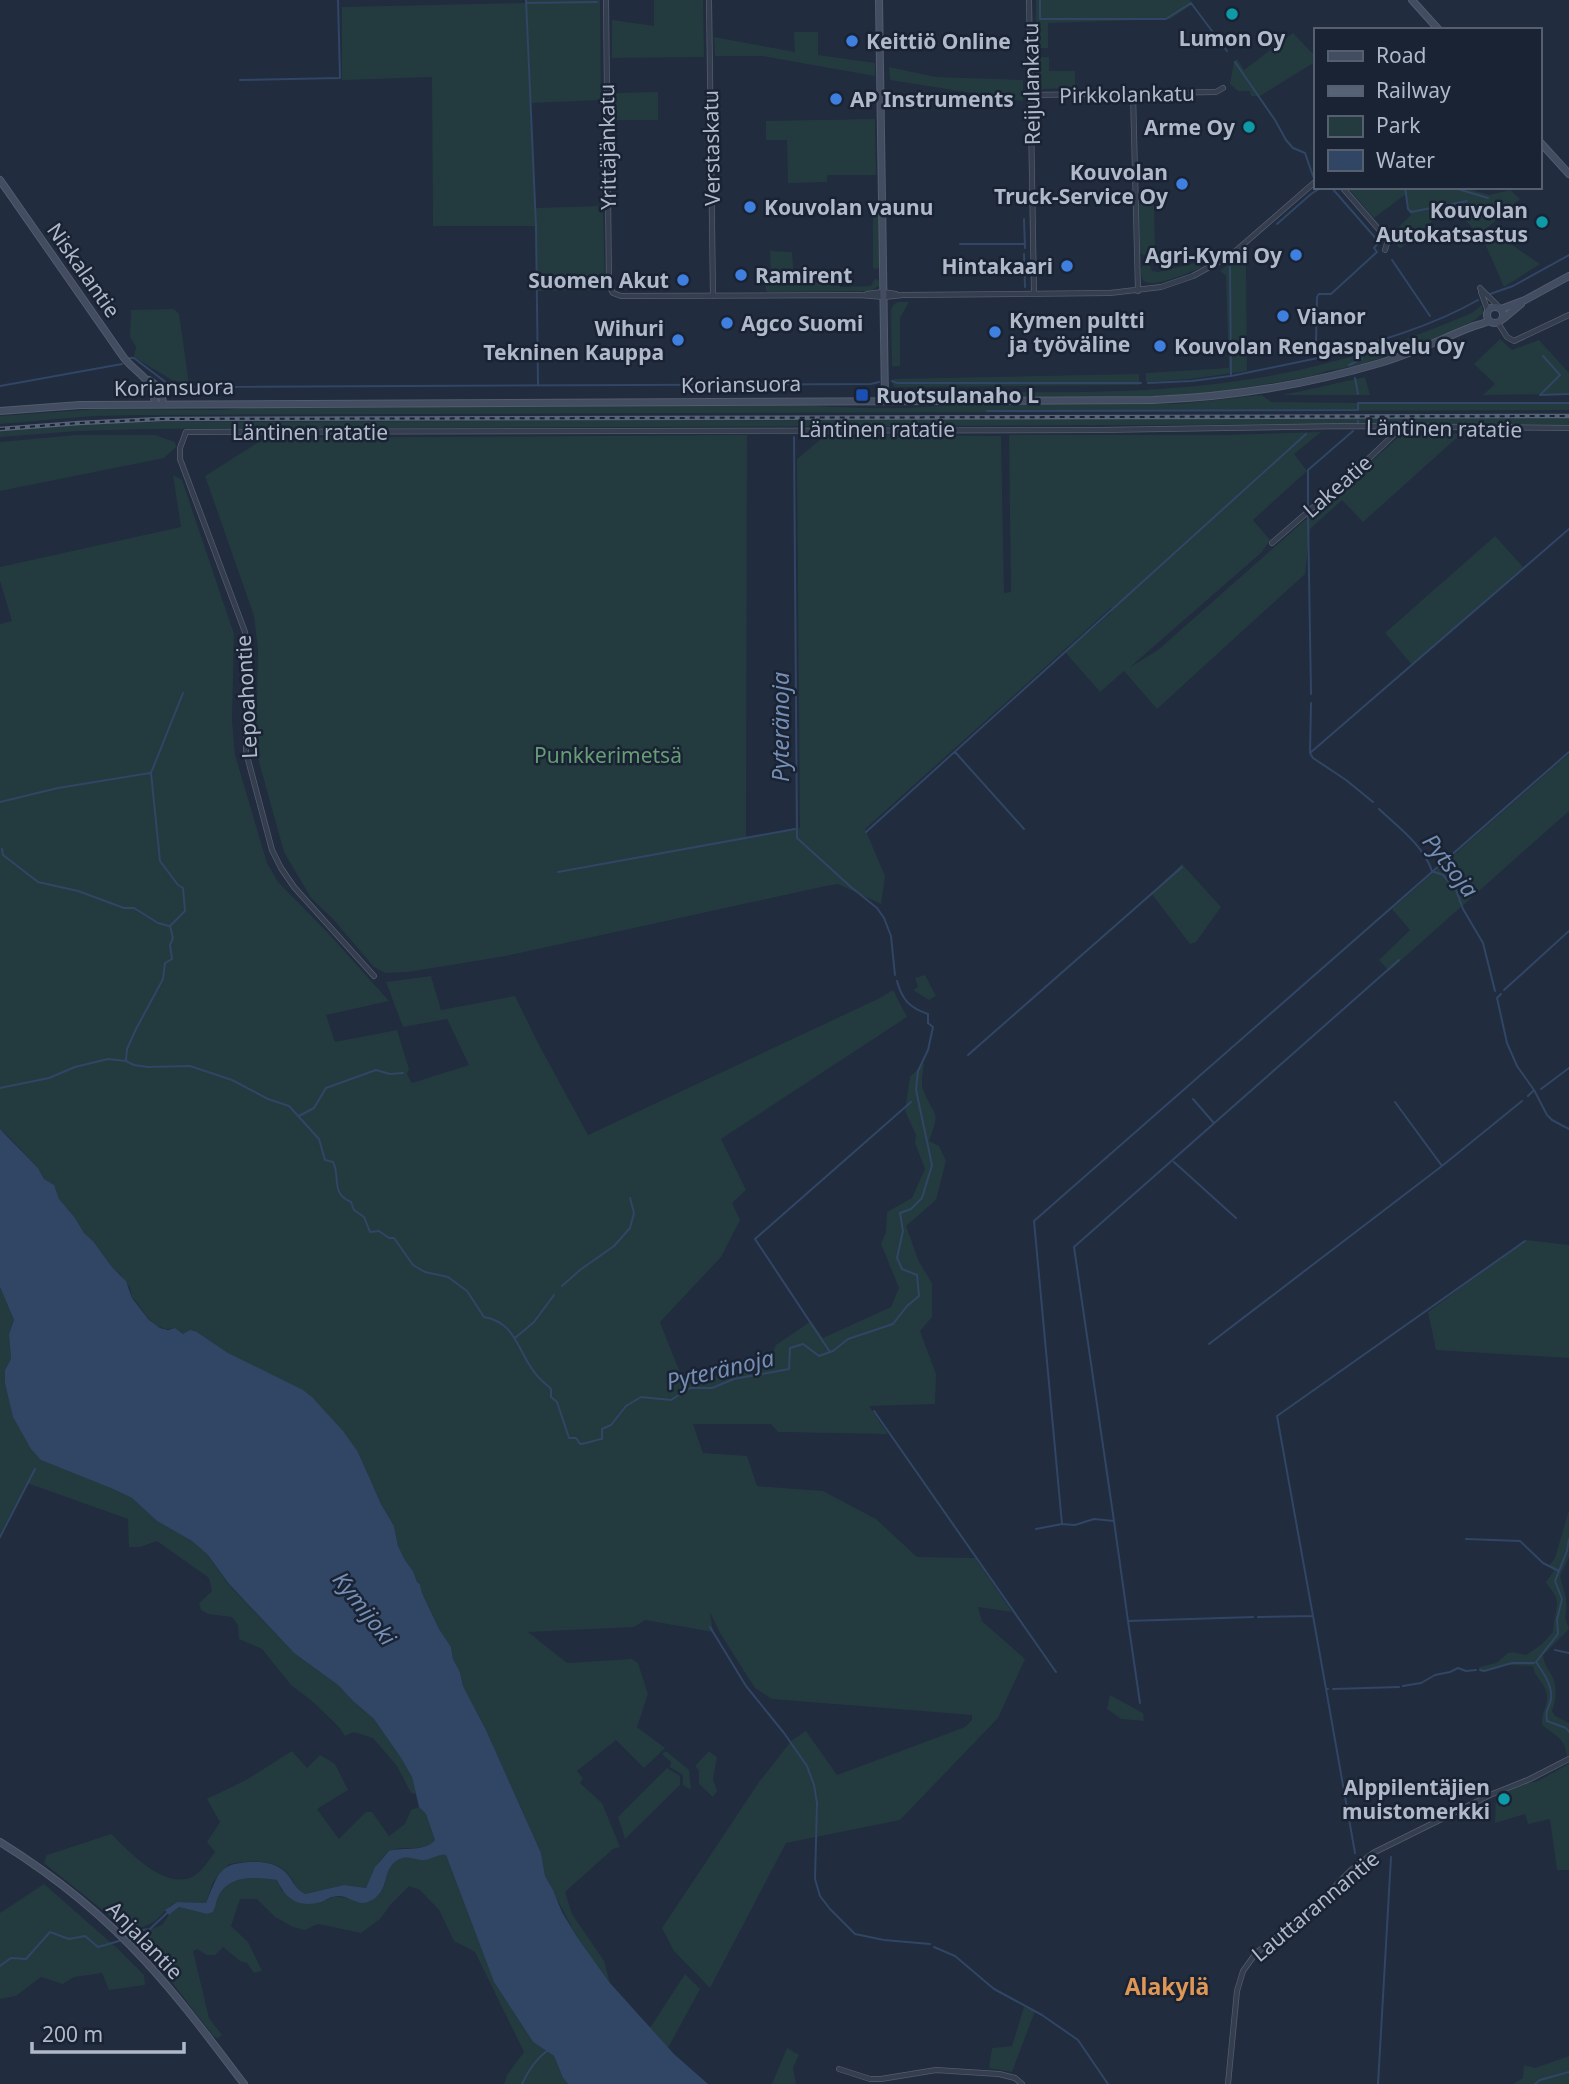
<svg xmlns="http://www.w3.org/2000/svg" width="1569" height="2084" font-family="'Noto Sans',sans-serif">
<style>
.green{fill:#233b3f}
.water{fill:#314565}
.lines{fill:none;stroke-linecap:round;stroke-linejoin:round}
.stream{stroke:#314565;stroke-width:2}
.street-casing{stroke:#535c6c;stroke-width:6}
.secondary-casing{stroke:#535c6c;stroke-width:8}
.street{stroke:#353e4e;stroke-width:4.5}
.secondary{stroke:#424d62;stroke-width:6}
.rail-casing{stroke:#566276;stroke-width:4.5}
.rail{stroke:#1a2333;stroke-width:2;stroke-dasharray:5;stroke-linecap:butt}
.culture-dot{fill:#0f9aa8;stroke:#1a2333;stroke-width:2.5}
.shop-dot{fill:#3f7fe0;stroke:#1a2333;stroke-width:2.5}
.transit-dot{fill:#1a4fb4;stroke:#1a2333;stroke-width:2.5}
.labels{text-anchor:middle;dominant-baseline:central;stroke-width:5;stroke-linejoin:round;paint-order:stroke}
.poi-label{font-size:21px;font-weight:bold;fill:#b0b9ca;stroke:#1a2333;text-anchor:start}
.street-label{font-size:21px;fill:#b0b9ca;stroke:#1a2333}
.park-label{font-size:21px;fill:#659d74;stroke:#1a2333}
.water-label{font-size:23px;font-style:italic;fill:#758eb4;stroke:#1a2333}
.neighbourhood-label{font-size:23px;font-weight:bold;fill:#df9756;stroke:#1a2333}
</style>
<rect width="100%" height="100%" fill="#212c3e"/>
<path class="green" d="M526,0H600L601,100L531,103L535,208L603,206L605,290L537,291L535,226H433L432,77L342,80V7L526,3Z
M654,0H703L704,57L612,58V20L654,26Z
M1036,0H1190L1193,4L1170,19L1048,23V48H1035Z
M794,32H818V55L875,63V76L762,56H715L714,37L795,52Z
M1293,33L1315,56V62L1260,96H1251L1250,91H1238L1230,84L1234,62L1237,59L1244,70Z
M1036,57H1049V71H1075V88L1040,89L1036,84Z
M889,67L936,77L1023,80V101L890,80Z
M658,92V120H613V93Z
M875,119L876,175H827V182L788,183L787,140H766V121Z
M1347,187H1463L1489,195L1510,190L1520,199L1487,228L1540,264L1504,287L1483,239L1451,205L1400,249L1390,235L1411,215L1408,209L1406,194L1374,218Z
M1144,202L1154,204L1155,252C1152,256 1144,257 1140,253L1139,205Z
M873,205L877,206L878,208L879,267L877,269L873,268Z
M770,251L792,252L794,283L839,282L840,287L871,286L874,280L876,279L879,281V286L871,291L769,292L766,291L765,284L771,283Z
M1239,256L1246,266L1247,371L1190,379L1146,382V373L1229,368L1226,276L1220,271Z
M1195,263L1202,267C1192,271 1152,290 1143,280C1141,277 1141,272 1141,269L1144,264H1149L1152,271L1158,272Z
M898,302H909L900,318V366H892L891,310L893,305Z
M1482,305L1483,313L1475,320L1456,330L1380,358L1355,366L1327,371L1312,376L1221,392L1158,396L896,398L890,395L888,391C1006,391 1127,398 1244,380C1322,369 1399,344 1472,313Z
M174,309L179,314L189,384L172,380L134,357L136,347L130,337L131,310Z
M1500,339L1512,350L1539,340L1569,373V394L1483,395L1495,384L1474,364Z
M1139,374V385L894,387L892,382L894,379Z
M1365,377L1370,395H1283Z
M1262,395L1271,402L1445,404L1569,402V410L143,415L93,416L0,424V416L98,409L220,410L244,408L802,405C852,408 904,411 954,404H1178Z
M1569,418V425L1380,424L145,429L78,431L0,437V431C52,424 104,423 156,422Z
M1321,432L1294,454L1307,471L1253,520L1270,540L1262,552L1129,668L1158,650L1400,436L1406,434H1461L1363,522L1342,500L1310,529L1305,574L1157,709L1124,671L1100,692L1065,652L1111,613L1112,607L865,829L885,876L881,904L838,884L826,886L506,956L408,972L385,973L374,967L333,919L311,898L284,852L256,751L258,649L254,616L205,476L265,438L747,435L746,839L800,828L797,459L827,434L1001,436L1004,593L1011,592L1009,435H1226Z
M76,435H155L175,442L176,447L164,458L0,491V442Z
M173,475L182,480L234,634L232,720L235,755L267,863L278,882L328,933L389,1001L326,1015L335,1042L397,1030L409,1069L407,1074L412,1083L469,1065L447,1019L403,1027L386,982L431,976L441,1010L515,996L538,1043L588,1135L880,998L893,990L907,1017L721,1139L746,1190L732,1203L740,1220L721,1257L660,1322L684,1383L725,1373L748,1356L756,1362L770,1358L776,1345L811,1321L823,1338L891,1307L899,1288L881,1244L886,1232L887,1212L912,1198L925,1169L915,1143L916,1135L905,1111L910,1077L924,1063C923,1072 920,1084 924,1092C935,1118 941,1110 929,1141L939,1146L946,1161L936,1200L906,1226L919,1262L932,1283V1317L920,1331L936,1374L935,1404L869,1406L888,1434L778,1432L771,1424H693L703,1453L747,1456L757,1486L823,1491L876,1519L917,1557L975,1558L1012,1612L978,1607L982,1621L1025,1659L998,1718L900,1820L786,1843L710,1988L674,1951L662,1928L759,1782L792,1740L806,1731L837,1775L965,1727L972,1720V1715L772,1699L755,1688L720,1633L710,1612L713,1632L645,1620L634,1627L528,1632L567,1663L632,1659L638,1663L648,1694L637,1727L665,1748L644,1768L616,1740L577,1771L583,1778L580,1783L602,1803L620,1847L613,1849L565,1892L572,1914L604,1961L610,1983L577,1937L545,1876L541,1853L486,1730L463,1686L460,1672L453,1659L451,1647L439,1629L422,1593L420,1584L417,1582L413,1571L405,1560L398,1546L394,1526L381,1504L358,1452L228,1353L197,1332L183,1334L175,1328C155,1333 146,1315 135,1300L132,1298L130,1288L121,1275L112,1267L93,1241L84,1233L75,1218L58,1199L56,1190L44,1179L38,1168L9,1137L0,1129V624L12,621L0,581V567L181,527Z
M1495,536L1523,567L1412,665L1385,633Z
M1569,754V811L1389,971L1379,960L1410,930L1392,909Z
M1182,864L1221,907L1196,942L1190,944L1151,893Z
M925,975L936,996L929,1000L913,990L918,987L915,978Z
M1526,1240L1569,1245V1358L1436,1350L1428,1312Z
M0,1287L14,1320L9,1334L11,1359L5,1370L111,1488L132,1498L157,1521L192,1541L208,1555L229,1585L294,1653L338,1685L353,1701L374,1719L401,1758L412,1777L416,1794L411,1793L397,1766L373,1738L354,1732L345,1736L339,1727L312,1701L291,1685L262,1649L239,1639L238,1625L232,1617L208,1614L201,1610L199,1603L212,1591L209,1578L157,1541L140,1547H129L128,1519L27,1483L0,1534Z
M1569,1510V1557L1560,1576C1564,1592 1569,1600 1565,1617L1569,1629L1543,1655C1544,1665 1548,1668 1552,1676C1558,1688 1556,1700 1552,1711L1555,1716L1569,1723V1756L1567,1757C1565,1737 1555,1736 1542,1725C1541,1712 1550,1703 1546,1691C1543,1681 1534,1677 1533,1666L1509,1665L1480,1671L1479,1667L1496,1663L1508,1653L1512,1652L1526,1655L1542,1644L1553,1632C1553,1621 1559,1605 1556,1597C1553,1592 1549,1587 1546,1582L1554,1571L1549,1566L1555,1558Z
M1110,1695L1143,1713L1144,1721L1121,1719L1107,1709Z
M292,1751L307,1768L320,1755L335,1764L348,1790L317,1809L339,1839L366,1812H372L389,1836L405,1824L411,1810L419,1807L426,1814L435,1840C424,1855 401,1842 387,1853C376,1863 372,1875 366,1888L344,1885L305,1894C296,1890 296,1885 291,1878C278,1857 249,1861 229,1864L213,1882L206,1903L177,1902L171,1905L154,1922L143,1927L125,1928L44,1863L47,1855L111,1834C129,1851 164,1890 192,1877C201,1873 209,1860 215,1852L207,1842L220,1822L207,1799L246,1780Z
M666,1751L689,1770L691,1790L683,1785V1775L670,1767L671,1762L662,1754Z
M709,1751L717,1757L713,1779L717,1791L713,1797L699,1784V1771L695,1766Z
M1569,1764V1870H1557L1550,1819L1528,1824L1525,1814L1495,1823L1496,1795L1525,1784L1538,1781Z
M667,1768L680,1776V1785L625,1839L618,1817Z
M434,1855H446L494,1982L533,2042L554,2056L563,2078L568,2084H504L507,2075L524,2052L475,1952L454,1941L439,1910L420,1890L409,1886L392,1903L380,1919L361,1933L318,1924L305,1930L293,1927L275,1917L257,1899H240L231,1926L248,1942L262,1971L254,1973L247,1963L240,1961L223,1947L215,1955H207L197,1949L193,1951L209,2018L222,2035L218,2038L213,2036L152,1956L134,1939L136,1935L162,1925L169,1915L179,1907L207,1914C217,1905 214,1904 219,1895C230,1874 258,1877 277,1880L282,1891L327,1900L335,1896L369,1902C374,1899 379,1896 382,1891C388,1881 385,1867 396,1861C410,1852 419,1863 434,1855Z
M44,1884L117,1948L144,1975L145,1985L109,1990L102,1973L74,1977L63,1984L41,1977L16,1996L0,1999V1913Z
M685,1974L700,1989L668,2048L650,2028Z
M1024,2007L1035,2011L1012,2072L989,2068L992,2048L1012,2046Z
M787,2048L799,2055L793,2068L796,2084H772Z
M1569,2056V2084H1513L1523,2078L1524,2065L1535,2068Z"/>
<path class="water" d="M0,1129L38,1168L44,1179L54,1185L59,1199L75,1218L84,1233L93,1241L112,1267L126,1281L132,1298L149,1320L160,1328L168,1330L175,1328L183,1334L190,1330L197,1332L228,1353L303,1390L312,1397L343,1431L358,1452L381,1504L394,1526L398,1546L405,1560L413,1571L417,1582L420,1584L422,1593L439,1629L451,1647L453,1659L460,1672L463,1686L486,1730L541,1853L545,1876L553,1890L562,1912L577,1937L610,1983L674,2054L708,2084H568L563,2078L554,2056L533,2042L494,1982L446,1855C437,1854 433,1859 425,1860C417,1861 411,1856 403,1858C378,1865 394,1892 368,1902C357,1906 348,1895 337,1896C332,1896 326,1900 321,1902C299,1908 286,1900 277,1880C258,1877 230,1874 219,1895C216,1900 216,1906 213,1912L207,1914L179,1907L169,1915L165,1910L177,1902L206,1903C219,1872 219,1862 256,1862C266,1862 275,1864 283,1870C292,1877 294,1889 305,1894L344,1885L366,1888L375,1867L389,1851C403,1847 426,1852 435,1840L426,1814L419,1807L412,1777L401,1758L374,1719L353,1701L338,1685L294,1653L229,1584L208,1555L192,1541L157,1521L132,1498L111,1488L41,1460L31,1449L13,1417L5,1383V1370L11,1359L9,1334L14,1320L0,1287Z"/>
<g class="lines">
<path class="stream" d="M526,0L536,226L538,384
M1040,0V19H1166L1191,3L1227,51
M526,3L597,2
M1235,62L1275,120L1286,140L1293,148L1305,153L1313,176
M240,80L340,78L338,0
M1331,187L1379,242L1374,248L1377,252L1331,294H1319L1317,297L1316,344L1319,346L1318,358C1373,343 1429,328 1478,300
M1405,187L1408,209L1411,212L1467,201
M1451,187L1488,198
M1024,219L1025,248
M1277,224L1311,194L1322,187
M960,244H1025
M1024,254L1025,287
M1392,260L1430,316
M1230,267L1231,376L1318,358
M1490,294L1513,286L1569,255
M1543,356L1560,375L1540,395L1569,394
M130,358H134L172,387L871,384L879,382
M1349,365L1362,359L1361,356
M1355,378L1358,394
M892,381L897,383H1141
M1148,383L1192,381L1230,376
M0,386L122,364
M987,411L1358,410V403H1569
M1358,423V421
M794,437L797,838L851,887L877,908L884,918L891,936L895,975
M1308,509V470L1353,431
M1308,515L1311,694
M1311,703L1310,753L1313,758L1346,780L1373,802
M955,752L1024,829
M1310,753L1569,529
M0,802L58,788L150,773
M1379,809C1398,827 1423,845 1432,871L1443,875L1456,890L1463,909L1483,943L1495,991
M866,832L1306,434
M2,849L3,855L38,882L78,891L124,908H134L158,923L169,926
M558,872L795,829
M1504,990L1569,931
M1501,994L1497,998L1507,1043L1517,1066L1534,1090L1547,1115L1552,1120L1569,1129
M968,1055L1182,867
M126,1060L127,1049L136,1029L163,979L165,963L172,959L170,945L173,938L170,926L185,911L183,888L178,885L160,861L151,773L183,693
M0,1088L49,1078L75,1067L108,1059L126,1061L134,1065L148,1067L190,1066L232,1080L268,1099L289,1106L319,1139L325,1160L333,1162C341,1178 330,1193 351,1202L354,1210L364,1217L370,1232L379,1231L389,1238H394L413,1265L425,1272L448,1277L467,1291L484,1317C517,1323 517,1351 535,1373C539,1379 546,1384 551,1389V1397L557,1402L569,1438H576L580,1444C587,1444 594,1440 602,1439V1429L611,1425L626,1406L641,1397L671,1400L690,1388H712L734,1379L789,1369L790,1348L803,1344L819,1356L833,1351L848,1339L893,1324L907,1306L919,1296L917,1275L902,1269L897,1258L903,1231L900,1213L911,1209L922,1198L932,1165L916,1090L918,1071L928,1050L933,1027L928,1023V1014C910,1008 902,1000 897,981
M1541,1089L1569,1068
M1528,1096L1534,1090
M1193,1099L1213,1122
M1395,1102L1442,1166
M299,1116L314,1108L326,1088L376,1070L390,1074L403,1073
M1174,1162L1236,1218
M562,1286L580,1270L614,1246L630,1228L634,1213L630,1198
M515,1338L534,1322L554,1295
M1209,1344L1442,1166L1522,1101
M830,1352L755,1239L911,1102
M874,1411L1056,1672
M1114,1521L1074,1247L1399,960
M1062,1524L1034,1221L1569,752
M1036,1529L1062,1524L1075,1525L1094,1519L1114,1521L1128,1621L1253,1617
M0,1537L35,1469
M1466,1539L1520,1541L1543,1563L1559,1571
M1569,1539L1567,1551L1555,1581L1562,1599L1557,1620L1558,1634L1536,1662C1543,1672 1553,1686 1551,1699C1549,1710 1545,1708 1547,1721L1566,1728L1569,1732
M1313,1616L1277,1416L1525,1241
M1258,1617L1313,1616L1326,1689H1328
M1128,1621L1140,1703
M710,1627L746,1686L784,1733L807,1766L814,1785L817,1803L815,1879L820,1896L830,1909L855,1934L884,1940L930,1944
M1555,1650L1569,1653
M1480,1670L1484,1671L1512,1663H1534
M1403,1686L1421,1683L1435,1675L1450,1672L1458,1668L1466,1671L1476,1670
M1326,1689L1355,1853
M1333,1689L1399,1687
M126,1932L150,1929L169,1911
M934,1947L955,1956L994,1989L1042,2015L1078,2040L1108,2084
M0,1966L11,1958L26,1959L50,1932L69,1939L85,1936L98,1947L119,1941
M522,2084C528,2071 537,2058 548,2050
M1378,2084L1391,1857
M1535,2084L1540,2080L1569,2072"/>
<defs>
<path id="street" d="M606,0L609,286L613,293L621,296L859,295L884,297L903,295L1110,293L1161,287L1193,276L1231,255L1315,182
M709,0L713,296
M1029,0L1034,294
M1133,93L1138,291
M1031,95L1216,92L1223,88
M1342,187L1388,240L1385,250
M1480,288L1499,307
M1481,292L1488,311
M867,294L883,292L896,294
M1498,323L1507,337L1514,341L1569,315
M1272,543L1364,463L1401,428
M374,976L294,887L281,868L272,850L246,752L248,651L245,632L180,459V448L186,432L1099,430L1347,426L1569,428
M839,2069L870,2079H881L936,2070L999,2074L1015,2078L1022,2084
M1228,2084L1237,1991L1243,1971L1256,1953L1310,1912L1351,1870L1373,1853L1490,1795L1530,1779L1569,1759"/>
<path id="secondary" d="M879,0L885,401
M1412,0L1439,30
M1539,141L1569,174
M0,180L124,358C139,376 153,378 155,404
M1487 315a8 8 0 1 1 16 0a8 8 0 1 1-16 0Z
M1501,309L1525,300L1569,276
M1503,319L1521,304
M149,380C160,387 162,392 163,404
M0,411L80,405L1153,400C1230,397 1306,385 1380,363C1411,354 1439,340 1469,328C1476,325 1483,324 1489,321
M0,1842C53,1875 104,1916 146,1962C181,2000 212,2042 244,2084"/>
</defs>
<use href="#street" class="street-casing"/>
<use href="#secondary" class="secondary-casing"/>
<use href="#street" class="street"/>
<use href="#secondary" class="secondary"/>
<defs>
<path id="rail" d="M0,429L79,423L161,419L1569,416"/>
</defs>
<use href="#rail" class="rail-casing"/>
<use href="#rail" class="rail"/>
</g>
<g class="culture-dot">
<circle cx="1232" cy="14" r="7"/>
<circle cx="1249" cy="127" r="7"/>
<circle cx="1542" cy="222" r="7"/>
<circle cx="1504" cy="1799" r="7"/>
</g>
<g class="shop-dot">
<circle cx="852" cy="41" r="7"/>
<circle cx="836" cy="99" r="7"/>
<circle cx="1182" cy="184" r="7"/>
<circle cx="750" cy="207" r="7"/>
<circle cx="1296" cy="255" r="7"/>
<circle cx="1067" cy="266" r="7"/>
<circle cx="741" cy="275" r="7"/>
<circle cx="683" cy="280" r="7"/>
<circle cx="1283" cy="316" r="7"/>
<circle cx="727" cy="323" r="7"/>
<circle cx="995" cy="332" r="7"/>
<circle cx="678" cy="340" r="7"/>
<circle cx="1160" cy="346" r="7"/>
</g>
<rect class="transit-dot" x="855" y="388" width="14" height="14" rx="3.5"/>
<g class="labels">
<g class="poi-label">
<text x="1232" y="38" text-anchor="middle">Lumon Oy</text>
<text x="866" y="41">Keittiö Online</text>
<text x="850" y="99">AP Instruments</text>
<text x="1235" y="127" text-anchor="end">Arme Oy</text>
<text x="1168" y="172" text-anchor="end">Kouvolan<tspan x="1168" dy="24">Truck-Service Oy</tspan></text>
<text x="764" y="207">Kouvolan vaunu</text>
<text x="1528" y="210" text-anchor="end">Kouvolan<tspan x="1528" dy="24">Autokatsastus</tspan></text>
<text x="1282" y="255" text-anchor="end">Agri-Kymi Oy</text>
<text x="1053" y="266" text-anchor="end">Hintakaari</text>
<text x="755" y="275">Ramirent</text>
<text x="669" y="280" text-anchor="end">Suomen Akut</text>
<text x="1297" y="316">Vianor</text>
<text x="1009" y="320">Kymen pultti<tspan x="1009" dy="24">ja työväline</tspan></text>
<text x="741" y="323">Agco Suomi</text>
<text x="664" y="328" text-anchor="end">Wihuri<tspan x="664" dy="24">Tekninen Kauppa</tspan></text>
<text x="1174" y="346">Kouvolan Rengaspalvelu Oy</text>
<text x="876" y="395">Ruotsulanaho L</text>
<text x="1490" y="1787" text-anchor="end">Alppilentäjien<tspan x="1490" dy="24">muistomerkki</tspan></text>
</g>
<g class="street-label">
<text transform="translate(1031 84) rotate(-91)">Reijulankatu</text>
<text transform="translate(1127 94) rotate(-1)">Pirkkolankatu</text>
<text transform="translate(607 147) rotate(-91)">Yrittäjänkatu</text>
<text transform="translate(711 148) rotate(-91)">Verstaskatu</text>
<text transform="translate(84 270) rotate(55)">Niskalantie</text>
<text transform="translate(741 384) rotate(-1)">Koriansuora</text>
<text transform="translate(174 387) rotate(-1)">Koriansuora</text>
<text transform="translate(1444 428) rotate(1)">Läntinen ratatie</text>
<text x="877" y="429">Läntinen ratatie</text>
<text x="310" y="432">Läntinen ratatie</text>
<text transform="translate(1337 486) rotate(-41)">Lakeatie</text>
<text transform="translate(246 697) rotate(-93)">Lepoahontie</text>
<text transform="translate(1315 1906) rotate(-40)">Lauttarannantie</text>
<text transform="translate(145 1940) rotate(46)">Anjalantie</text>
</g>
<g class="park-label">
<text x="608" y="755">Punkkerimetsä</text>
</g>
<g class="water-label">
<text transform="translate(780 727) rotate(-90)">Pyteränoja</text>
<text transform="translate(1451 865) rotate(52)">Pytsoja</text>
<text transform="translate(720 1369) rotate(-13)">Pyteränoja</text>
<text transform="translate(365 1608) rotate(52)">Kymijoki</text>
</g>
<g class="neighbourhood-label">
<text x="1167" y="1986">Alakylä</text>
</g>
</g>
<rect x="1314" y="28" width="228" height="161" fill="#1a2333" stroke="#565f6f" stroke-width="2"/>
<rect x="1328" y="51" width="35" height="10" fill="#424d62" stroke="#565f6f" stroke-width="2"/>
<text x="1376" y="63" font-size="21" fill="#b0b9ca">Road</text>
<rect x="1328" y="86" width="35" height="10" fill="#566276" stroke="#565f6f" stroke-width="2"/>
<text x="1376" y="98" font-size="21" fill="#b0b9ca">Railway</text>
<rect x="1328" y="116" width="35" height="21" fill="#233b3f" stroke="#565f6f" stroke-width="2"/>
<text x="1376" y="133" font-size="21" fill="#b0b9ca">Park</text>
<rect x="1328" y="150" width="35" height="21" fill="#314565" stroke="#565f6f" stroke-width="2"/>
<text x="1376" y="168" font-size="21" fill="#b0b9ca">Water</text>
<path d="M32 2042v10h152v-10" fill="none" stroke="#b0b9ca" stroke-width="3.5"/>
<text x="42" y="2042" font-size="21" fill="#b0b9ca" stroke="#1a2333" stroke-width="5" paint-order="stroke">200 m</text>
</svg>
